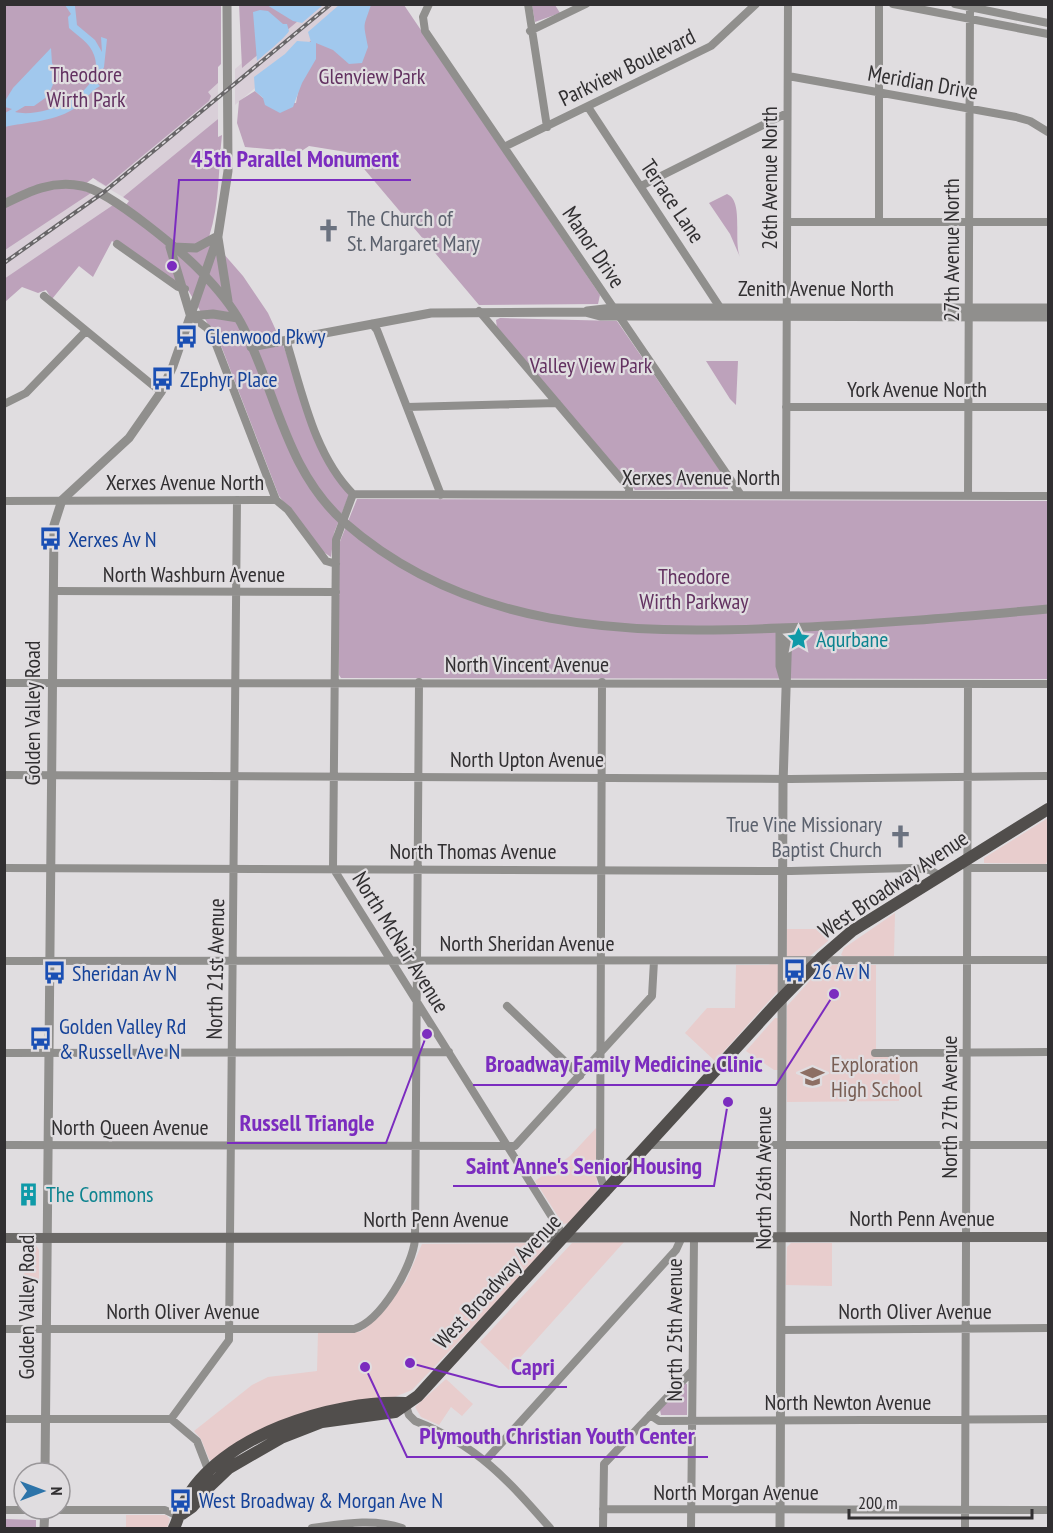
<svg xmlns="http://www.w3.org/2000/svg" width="1053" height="1533" font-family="'PT Sans Narrow',sans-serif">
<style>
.commercial{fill:#e8cdcd}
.built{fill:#d9cfd8}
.green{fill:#bda2bb}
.water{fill:#a1c8ed}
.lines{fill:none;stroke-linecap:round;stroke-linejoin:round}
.minor{stroke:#908f8d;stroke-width:8}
.tertiary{stroke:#908f8d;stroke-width:9}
.secondary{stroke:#6b6967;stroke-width:10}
.primary{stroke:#514e4c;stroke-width:12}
.rail-casing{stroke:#686668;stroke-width:4}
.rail{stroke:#e0dde0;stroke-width:1.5;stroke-dasharray:4.5;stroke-linecap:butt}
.labels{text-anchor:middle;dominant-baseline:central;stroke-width:4.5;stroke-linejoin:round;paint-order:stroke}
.street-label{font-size:22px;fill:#312f31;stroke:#e0dde0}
.park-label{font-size:22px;fill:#633261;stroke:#e0dde0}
.worship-label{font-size:22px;fill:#5b616d;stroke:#e0dde0;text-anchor:start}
.transit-label{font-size:22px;fill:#164399;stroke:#e0dde0;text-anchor:start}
.culture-label{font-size:22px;fill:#0d838f;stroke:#e0dde0;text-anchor:start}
.education-label{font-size:22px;fill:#785e54;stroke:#e0dde0;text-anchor:start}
.leader{fill:none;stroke:#7b2cbf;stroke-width:2}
.callout-dot{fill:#7b2cbf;stroke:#e0dde0;stroke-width:2}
.callout-label{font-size:24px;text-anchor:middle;font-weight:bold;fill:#7b2cbf;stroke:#e0dde0;stroke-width:4.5;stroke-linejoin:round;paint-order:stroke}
</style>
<rect width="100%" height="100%" fill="#e0dde0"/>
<path class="commercial" d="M1048,818V858L1046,864L984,863V858Z
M895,913L894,956L845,957L841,955L844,948Z
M787,929H827L828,941L809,957L787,956Z
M773,963L780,966L778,991L715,1061L685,1033L707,1008H735L736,965H768Z
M824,965H876V1056L900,1057L899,1101L787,1102V1006Z
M775,1018H779L780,1070H774L746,1051Z
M596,1128L597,1191L569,1223L563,1224L535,1181L570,1156Z
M25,1241L35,1243L39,1250V1284H24Z
M624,1242L509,1370L480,1342L572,1243Z
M543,1243L545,1249L510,1288L412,1390L387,1400L344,1404L213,1462L209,1459L201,1439L194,1431L252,1385L268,1377L317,1371L318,1332H360L366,1328L406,1281L422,1244Z
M791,1243H832V1286L786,1285L787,1247Z
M446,1379L473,1404L462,1416L451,1407L439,1425L421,1417L415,1407Z
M126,1515H166L170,1519L167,1528H126Z"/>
<path class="built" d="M310,5H354L235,105V69Z
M218,83V119L179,152L123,197L96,181Z
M84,191L113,205L5,279V246Z"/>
<path class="green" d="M239,4L317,5L242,68Z
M5,5H221V64L218,67V83L208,92L211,96L209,101L106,186L93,178L79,189L91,193L5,250Z
M354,5H404L600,295L598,304L479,305L354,157L346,152L309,146L300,152L245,147L237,123L239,101L255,91L263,98L296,103L298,92L278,68Z
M532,5H555L560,13L535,22Z
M218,119V137L222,135C218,170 220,203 209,237L243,276L268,313L285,350L307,415L349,495L334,533L331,557L322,551L279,496L222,348L188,290L112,241L93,277L79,266L52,299L46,290L38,293L22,287L5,302L4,279L113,205H126L129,201L123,197Z
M727,194C744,201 733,240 740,257L730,234L709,203Z
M500,318L617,321L728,482V489L635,490L497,328L496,320Z
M706,361H738L736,405L730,399Z
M357,499L1048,501V679L341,678L339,675V544Z
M685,1383L687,1384V1415H661L660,1410Z
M5,1519L36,1520V1528H5Z"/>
<path class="water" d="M65,5L75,6L77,25L95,40L102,52L101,37L107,39L104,67L97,83L100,86C90,91 83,104 72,110C52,122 26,122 5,127V113L12,109L5,107V101L13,88L51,48L52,63L58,73L48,96L34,106H25L15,112C43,119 108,93 94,55C90,43 78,36 69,28L68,17L71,14Z
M267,5H323L302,23L293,21Z
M339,5H371C363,29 363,21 368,47L362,63L349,64L333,50L316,43V59L302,83L293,107L280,113L265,105L263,98L255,91L254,77L285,54L297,41L311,42L308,32Z
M260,10L268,11L283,24H287L289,31C285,38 265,54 257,61L253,12Z"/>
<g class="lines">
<path class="minor" d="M429,4L423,17L425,31L741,495
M528,4L547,127
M893,4L1048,34
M955,4L1048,23
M530,31L586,4
M788,76L1016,117L1030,121L1048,132
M588,107L723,312
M504,147L711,46L756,4
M641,186L787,113
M787,222H1048
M879,222V4
M117,244L178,287L185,289
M44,296L161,392
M479,311L629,488V495
M191,316L207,328L215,342L276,500
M372,324L377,330L441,495
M286,340C302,391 314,455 353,494
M4,404L26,393L85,332
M407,407L557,403
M786,407H1048
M353,494L336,540L333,868L565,1238
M353,494L1048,496
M786,495L788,4
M968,495L970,4
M4,501L276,500L288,510L326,561L336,564
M53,591L336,592
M602,682L600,1175L606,1193
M4,683L1048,684
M4,775L790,779L1048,776
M4,868L791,871L912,868L930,870L940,876
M967,868H1048
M4,961L1048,960
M507,1006L580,1076
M4,1053L449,1052
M875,1053L1048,1052
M4,1145L515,1146L652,996L654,961
M649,1145H1048
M4,1329H354C381,1321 413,1266 415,1239L419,682
M781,1330L1048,1328
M405,1403L409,1415L415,1421C477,1445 507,1479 550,1528
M650,1415L659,1421L1048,1419
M4,1419H171L197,1441L209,1472
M171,1419L229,1340L237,500
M486,1460L676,1250L681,1239
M603,1509L1048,1510
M4,1510H165L180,1517
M312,1528C342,1524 373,1518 402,1528
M603,1528L604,1464L692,1371
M691,1528L694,1239
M965,1528L968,685"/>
<path class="tertiary" d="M4,204C30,191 52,180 82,186C110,191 187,255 207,278C221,293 235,310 244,329C277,395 286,470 344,522C467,630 625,635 779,628C869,625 959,617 1048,609
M218,238L228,301
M170,247L190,314
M173,247L196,248L218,236
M587,311L613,308H1048
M191,316L213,314L238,318
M251,347L431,313L585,312L600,316L1048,317
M780,628V666L785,683
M45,1473L54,525L62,500L129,438L161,392L173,366L218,236L228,171L227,4
M44,1528L45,1509
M780,1528L783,784L788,628"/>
<path class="secondary" d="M4,1238L1048,1237"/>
<path class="primary" d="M182,1514L192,1507L209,1487L229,1468L281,1438L322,1422L395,1412L418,1396L777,1003L822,957L852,931L1048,809
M174,1528C178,1520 180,1510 184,1503C219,1435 334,1400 405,1403"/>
<defs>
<path id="rail" d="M4,263L104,192L331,4"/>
</defs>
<use href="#rail" class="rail-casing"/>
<use href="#rail" class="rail"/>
</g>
<defs>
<symbol id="church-bare" viewBox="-9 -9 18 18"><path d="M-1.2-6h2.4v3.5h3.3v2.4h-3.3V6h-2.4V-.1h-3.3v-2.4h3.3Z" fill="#6b7280" stroke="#e0dde0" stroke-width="2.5" paint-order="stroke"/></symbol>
<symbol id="bus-bare" viewBox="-9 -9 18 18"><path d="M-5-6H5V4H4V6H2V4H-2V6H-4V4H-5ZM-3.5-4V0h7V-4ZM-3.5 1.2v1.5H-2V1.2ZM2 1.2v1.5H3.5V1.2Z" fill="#1a4fb4" stroke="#e0dde0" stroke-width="2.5" paint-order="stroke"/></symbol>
<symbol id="sight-bare" viewBox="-9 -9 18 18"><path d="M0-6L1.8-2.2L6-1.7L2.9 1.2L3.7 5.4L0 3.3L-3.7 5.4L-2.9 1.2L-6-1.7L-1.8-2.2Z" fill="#0f9aa8" stroke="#e0dde0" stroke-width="2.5" paint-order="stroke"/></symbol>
<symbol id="school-bare" viewBox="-9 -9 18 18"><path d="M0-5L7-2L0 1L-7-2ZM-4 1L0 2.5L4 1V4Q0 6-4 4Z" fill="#8d6e63" stroke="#e0dde0" stroke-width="2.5" paint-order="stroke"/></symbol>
<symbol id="building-bare" viewBox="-9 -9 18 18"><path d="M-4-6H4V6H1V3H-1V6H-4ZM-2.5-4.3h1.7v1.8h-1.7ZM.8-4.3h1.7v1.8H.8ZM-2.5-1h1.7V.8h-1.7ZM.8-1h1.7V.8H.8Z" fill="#0f9aa8" stroke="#e0dde0" stroke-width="2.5" paint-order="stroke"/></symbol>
</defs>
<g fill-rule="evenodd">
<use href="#church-bare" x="312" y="214" width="33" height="33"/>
<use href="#bus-bare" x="170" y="320" width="33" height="33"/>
<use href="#bus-bare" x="146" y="362" width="33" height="33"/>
<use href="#bus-bare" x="34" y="522" width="33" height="33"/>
<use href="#sight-bare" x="782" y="622" width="33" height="33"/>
<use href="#church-bare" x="884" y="820" width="33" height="33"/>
<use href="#bus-bare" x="778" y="954" width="33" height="33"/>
<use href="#bus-bare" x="38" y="956" width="33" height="33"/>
<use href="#bus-bare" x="24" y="1022" width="33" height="33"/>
<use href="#school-bare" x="796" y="1060" width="33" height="33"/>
<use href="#building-bare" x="12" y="1178" width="33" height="33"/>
<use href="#bus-bare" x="164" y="1484" width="33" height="33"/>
</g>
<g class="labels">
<g class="street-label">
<text transform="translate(627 67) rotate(-26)">Parkview Boulevard</text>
<text transform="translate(923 82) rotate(10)">Meridian Drive</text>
<text transform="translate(769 178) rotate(-90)">26th Avenue North</text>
<text transform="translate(673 201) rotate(56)">Terrace Lane</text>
<text transform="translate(594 247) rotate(56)">Manor Drive</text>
<text transform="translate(951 250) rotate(-90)">27th Avenue North</text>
<text x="816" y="288">Zenith Avenue North</text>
<text x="917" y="389">York Avenue North</text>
<text x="701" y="477">Xerxes Avenue North</text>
<text x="185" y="482">Xerxes Avenue North</text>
<text x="194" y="574">North Washburn Avenue</text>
<text x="527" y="664">North Vincent Avenue</text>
<text transform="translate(32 713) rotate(-90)">Golden Valley Road</text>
<text x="527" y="759">North Upton Avenue</text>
<text x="473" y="851">North Thomas Avenue</text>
<text transform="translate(893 884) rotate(-34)">West Broadway Avenue</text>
<text transform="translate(401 942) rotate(58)">North McNair Avenue</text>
<text x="527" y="943">North Sheridan Avenue</text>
<text transform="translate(215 969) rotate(-89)">North 21st Avenue</text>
<text transform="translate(949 1107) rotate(-90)">North 27th Avenue</text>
<text x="130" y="1127">North Queen Avenue</text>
<text transform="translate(763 1178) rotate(-90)">North 26th Avenue</text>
<text x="922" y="1218">North Penn Avenue</text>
<text x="436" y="1219">North Penn Avenue</text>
<text transform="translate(497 1281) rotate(-47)">West Broadway Avenue</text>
<text transform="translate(26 1307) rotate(-90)">Golden Valley Road</text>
<text x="183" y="1311">North Oliver Avenue</text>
<text x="915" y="1311">North Oliver Avenue</text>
<text transform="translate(674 1330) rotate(-90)">North 25th Avenue</text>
<text x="848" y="1402">North Newton Avenue</text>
<text x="736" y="1492">North Morgan Avenue</text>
</g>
<g class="park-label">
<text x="86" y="74">Theodore<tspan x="86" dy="25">Wirth Park</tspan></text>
<text x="372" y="76">Glenview Park</text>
<text x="591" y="365">Valley View Park</text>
<text x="694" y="576">Theodore<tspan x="694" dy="25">Wirth Parkway</tspan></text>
</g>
<g class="worship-label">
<text x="347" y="218">The Church of<tspan x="347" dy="25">St. Margaret Mary</tspan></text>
<text x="882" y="824" text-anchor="end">True Vine Missionary<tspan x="882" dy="25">Baptist Church</tspan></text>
</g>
<g class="transit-label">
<text x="205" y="336">Glenwood Pkwy</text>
<text x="180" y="379">ZEphyr Place</text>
<text x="68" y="539">Xerxes Av N</text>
<text x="812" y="971">26 Av N</text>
<text x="72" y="973">Sheridan Av N</text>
<text x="59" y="1026">Golden Valley Rd<tspan x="59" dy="25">&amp; Russell Ave N</tspan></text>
<text x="199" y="1500">West Broadway &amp; Morgan Ave N</text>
</g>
<g class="culture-label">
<text x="816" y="639">Aqurbane</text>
<text x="46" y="1194">The Commons</text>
</g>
<g class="education-label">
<text x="831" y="1064">Exploration<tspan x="831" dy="25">High School</tspan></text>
</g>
</g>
<path class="leader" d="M172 266L179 180H411M834 994L776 1085H473M427 1034L386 1143H227M728 1102L714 1186H453M410 1363L499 1387H567M365 1367L407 1457H708"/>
<g class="callout-dot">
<circle cx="172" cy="266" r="6"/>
<circle cx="834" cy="994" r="6"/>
<circle cx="427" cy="1034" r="6"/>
<circle cx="728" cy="1102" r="6"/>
<circle cx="410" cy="1363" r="6"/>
<circle cx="365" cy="1367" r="6"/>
</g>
<g class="callout-label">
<text x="295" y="167">45th Parallel Monument</text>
<text x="624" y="1072">Broadway Family Medicine Clinic</text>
<text x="307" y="1131">Russell Triangle</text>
<text x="584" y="1174">Saint Anne's Senior Housing</text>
<text x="533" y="1375">Capri</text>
<text x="557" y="1444">Plymouth Christian Youth Center</text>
</g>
<rect width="1053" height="1533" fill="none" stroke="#312f31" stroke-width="12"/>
<g transform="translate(42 1491) rotate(90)"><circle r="28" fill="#e0dde0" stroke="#9a979a" stroke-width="1.5"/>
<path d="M0-4.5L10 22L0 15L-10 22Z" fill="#2d74a9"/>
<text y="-9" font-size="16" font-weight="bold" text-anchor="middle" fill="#312f31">N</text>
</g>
<path d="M849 1509v9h183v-9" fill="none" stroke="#312f31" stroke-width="3"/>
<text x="858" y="1509" font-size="18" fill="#312f31" stroke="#e0dde0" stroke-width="4.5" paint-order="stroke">200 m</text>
</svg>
